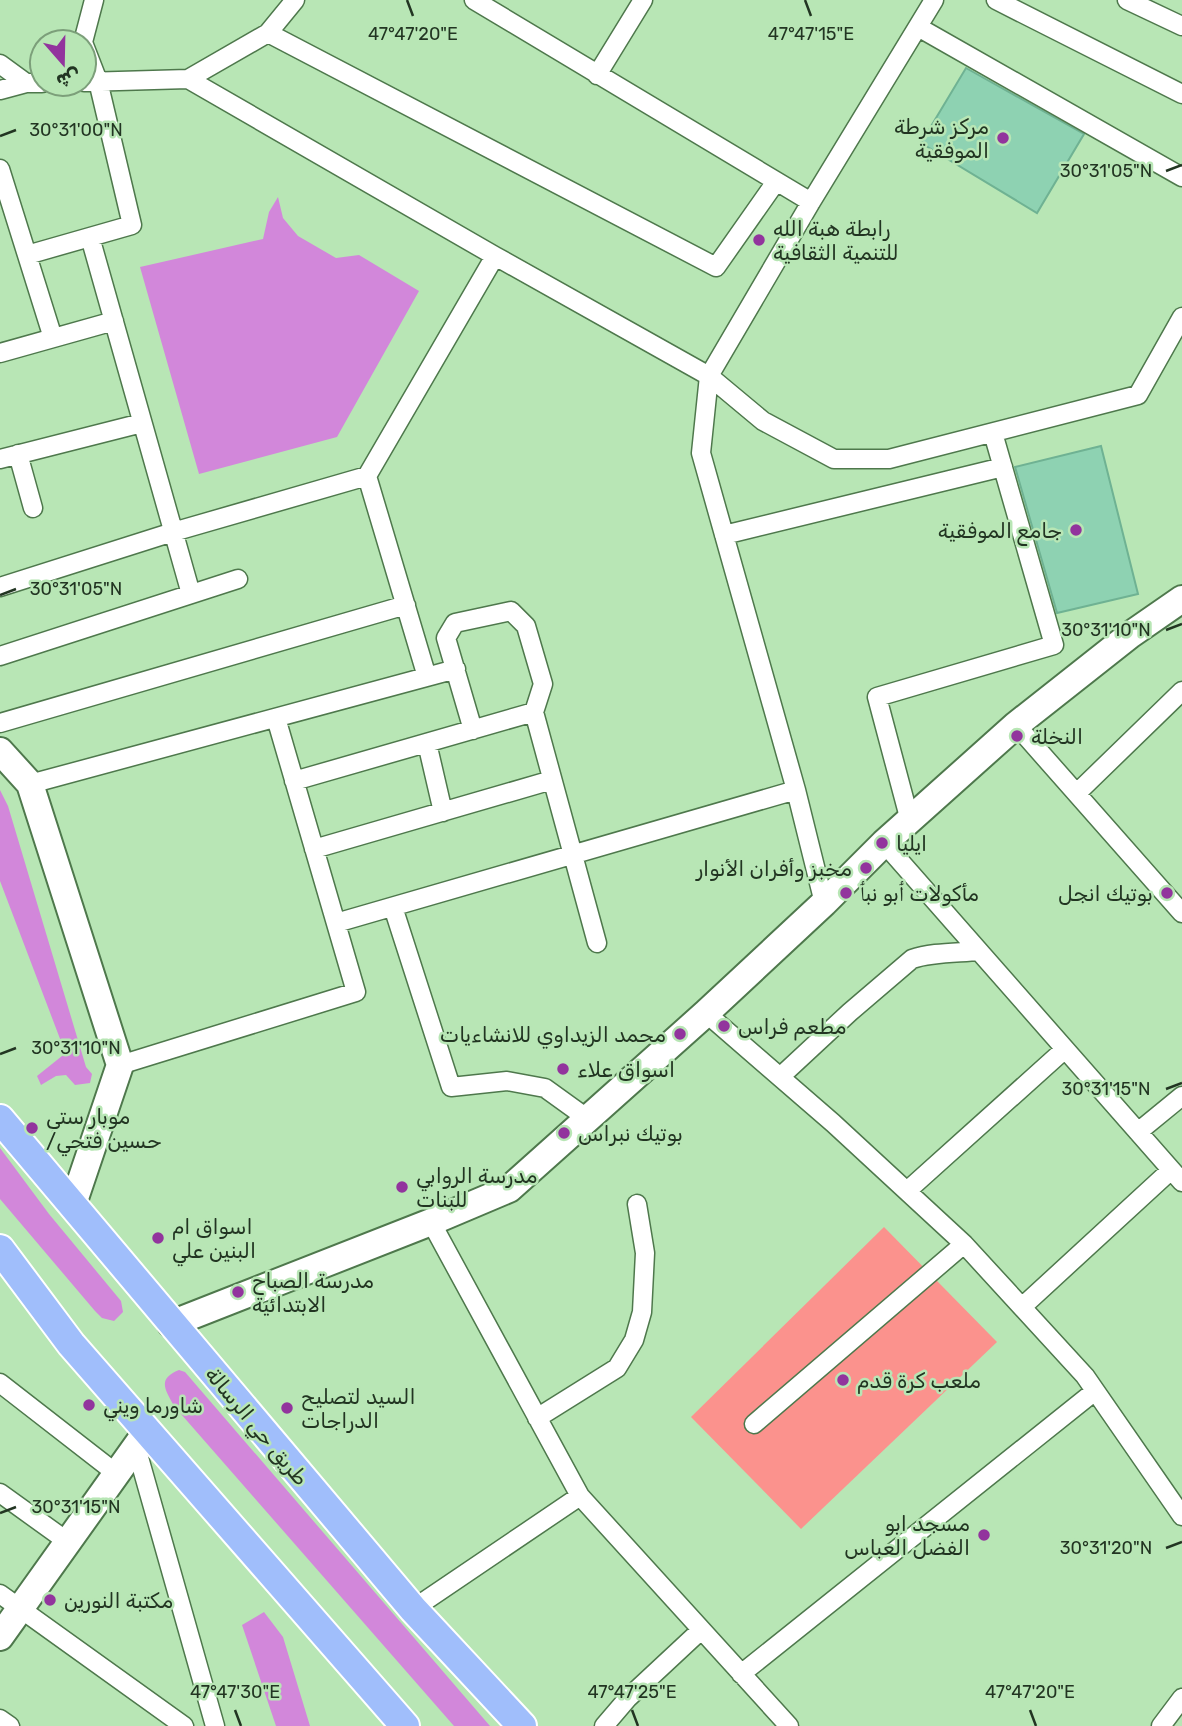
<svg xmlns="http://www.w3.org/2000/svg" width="1182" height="1726" font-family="Rubik,'Noto Naskh Arabic',sans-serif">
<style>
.green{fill:#fb928d}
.water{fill:#d287da}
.building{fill:#8ed2b2;stroke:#6fb293;stroke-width:2}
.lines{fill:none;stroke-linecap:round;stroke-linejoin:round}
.street-casing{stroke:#4e784c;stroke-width:21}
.secondary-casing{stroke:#4e784c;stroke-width:30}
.primary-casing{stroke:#fff;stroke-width:32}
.street{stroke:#fff;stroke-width:18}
.secondary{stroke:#fff;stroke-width:26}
.primary{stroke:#a0befb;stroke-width:28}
.ticks{fill:none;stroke:#223522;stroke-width:2.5}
.poi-dot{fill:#92349d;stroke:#b8e6b5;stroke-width:2.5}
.labels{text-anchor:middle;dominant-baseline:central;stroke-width:5;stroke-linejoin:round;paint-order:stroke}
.poi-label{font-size:21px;fill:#223522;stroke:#b8e6b5;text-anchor:start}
.street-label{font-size:21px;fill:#223522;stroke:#b8e6b5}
.ticks-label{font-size:18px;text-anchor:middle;fill:#223522;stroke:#b8e6b5;stroke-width:5;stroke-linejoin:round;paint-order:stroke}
</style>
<rect width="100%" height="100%" fill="#b8e6b5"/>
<path class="green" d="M884,1227L997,1342L801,1529L691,1417Z"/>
<path class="water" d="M278,197L283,218L298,236L336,258L359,255L419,291L337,437L199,474L140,267L263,239L269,212Z
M0,790L8,806L86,1067L92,1074L90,1083L75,1085L66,1075L56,1076L41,1085L37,1076L62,1056V1044L0,881Z
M0,1148L49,1214L121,1301L123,1312L114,1321L102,1318L95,1311L0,1199Z
M179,1370L185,1372L490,1726H454L174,1406C165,1389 157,1379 179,1370Z
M264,1612L283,1637L310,1726H276L242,1625Z"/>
<path class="building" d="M966,68L1084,134L1037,213L921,143Z
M1101,446L1138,594L1057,613L1015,467Z"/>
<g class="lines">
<defs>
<path id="street" d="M474,0L811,202
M996,0L1182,94
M1127,0L1182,26
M918,27L1182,177
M268,33L716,267L775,183
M83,42L94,0
M0,64L26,83
M597,75L643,0
M188,79L268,33L295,0
M84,82L188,79L495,256L709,376L763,421L834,459H889L1138,395L1182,317
M0,90L26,83H42
M0,169L53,338
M90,237L191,594
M27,255L132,225L98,81L84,45
M0,353L114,321
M18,454L33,508
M0,459L142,423
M367,476L427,677
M724,535L1003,467
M0,587L173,532L367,476L495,256
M0,656L238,579
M0,723L406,605
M1016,725L1182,913
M473,730L446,638L455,623L511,611L526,626L543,684L534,712L597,943
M427,743L443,812
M294,781L534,712
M30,784L456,669
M1077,793L1182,691
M910,821L877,697L1054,645L993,433
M884,843L1182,1182
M314,849L552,780
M824,903L796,790L701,453L709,376L811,202L934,0
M393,907L451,1087L507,1081L545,1088L588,1119
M336,923L796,790
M706,1013L833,1123L964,1244L1085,1376L1182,1516
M120,1065L356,992L276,718
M780,1077L850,1012L912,959C932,952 957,953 979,951
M1138,1132L1182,1096
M907,1191L1065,1049
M431,1222L580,1496L789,1726
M1022,1307L1171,1170
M0,1383L117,1474
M537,1418L617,1368L634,1340L642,1312L645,1253L637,1204
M754,1424L964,1244
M136,1447L215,1726
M0,1493L68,1542
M0,1594L184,1726
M413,1609L580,1496
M741,1674L1095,1391
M0,1719L10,1726
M604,1726L628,1698L701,1630
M1161,1726L1182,1698"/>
<path id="secondary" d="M0,751L30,784L120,1065L73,1204
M171,1324L431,1222L509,1189L706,1013L824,903L884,843L1016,725L1130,635L1182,599
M0,1637L147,1431"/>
<path id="primary" d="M0,1119L413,1609L522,1726
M0,1249L71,1344L405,1726"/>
</defs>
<use href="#street" class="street-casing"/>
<use href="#secondary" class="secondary-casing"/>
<use href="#primary" class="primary-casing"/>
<use href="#street" class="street"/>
<use href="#secondary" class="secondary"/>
<use href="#primary" class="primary"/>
</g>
<path class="ticks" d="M407,0L413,16M805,0L811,16M0,136L16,130M1166,171L1182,165M0,595L16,589M1166,630L1182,624M0,1054L16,1048M1166,1089L1182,1083M0,1513L16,1507M1166,1548L1182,1542M235,1710L241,1726M632,1710L638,1726M1030,1710L1036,1726"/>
<g class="poi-dot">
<circle cx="1003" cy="138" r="7"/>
<circle cx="759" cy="240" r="7"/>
<circle cx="1076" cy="530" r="7"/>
<circle cx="1017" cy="736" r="7"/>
<circle cx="882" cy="843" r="7"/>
<circle cx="866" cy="868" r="7"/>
<circle cx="846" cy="893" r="7"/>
<circle cx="1167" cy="893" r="7"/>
<circle cx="724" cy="1026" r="7"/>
<circle cx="680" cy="1034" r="7"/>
<circle cx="563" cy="1069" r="7"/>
<circle cx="32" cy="1128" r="7"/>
<circle cx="564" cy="1133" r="7"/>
<circle cx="402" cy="1187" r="7"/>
<circle cx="158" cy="1238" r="7"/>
<circle cx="238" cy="1292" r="7"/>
<circle cx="843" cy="1380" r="7"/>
<circle cx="89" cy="1405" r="7"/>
<circle cx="287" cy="1408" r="7"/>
<circle cx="984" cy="1535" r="7"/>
<circle cx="50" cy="1600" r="7"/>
</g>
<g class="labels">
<g class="poi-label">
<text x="989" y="126" text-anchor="end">مركز شرطة<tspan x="989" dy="24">الموفقية</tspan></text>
<text x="773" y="228">رابطة هبة الله<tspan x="773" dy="24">للتنمية الثقافية</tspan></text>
<text x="1062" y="530" text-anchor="end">جامع الموفقية</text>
<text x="1031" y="736">النخلة</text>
<text x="896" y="843">ايليا</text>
<text x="852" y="868" text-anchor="end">مخبز وأفران الأنوار</text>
<text x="860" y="893">مأكولات ٲبو نبٲ</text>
<text x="1153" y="893" text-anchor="end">بوتيك انجل</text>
<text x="738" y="1026">مطعم فراس</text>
<text x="666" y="1034" text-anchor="end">محمد الزيداوي للانشاءيات</text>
<text x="577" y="1069">اسواق علاء</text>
<text x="46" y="1116">موبار ستي<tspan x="46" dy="24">/حسين فتحي</tspan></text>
<text x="578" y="1133">بوتيك نبراس</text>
<text x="416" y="1175">مدرسة الروابي<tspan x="416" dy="24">للبنات</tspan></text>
<text x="172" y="1226">اسواق ام<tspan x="172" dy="24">البنين علي</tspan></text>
<text x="252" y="1280">مدرسة الصباح<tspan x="252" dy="24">الابتدائية</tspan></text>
<text x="857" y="1380">ملعب كرة قدم</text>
<text x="301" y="1396">السيد لتصليح<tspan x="301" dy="24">الدراجات</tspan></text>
<text x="103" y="1405">شاورما ويني</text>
<text x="970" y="1523" text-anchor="end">مسجد ابو<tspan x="970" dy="24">الفضل العباس</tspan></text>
<text x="64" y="1600">مكتبة النورين</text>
</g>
<g class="street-label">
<text transform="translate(257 1426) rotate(50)">طريق حي الرسالة</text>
</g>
</g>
<g class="ticks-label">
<text x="413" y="40">47°47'20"E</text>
<text x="811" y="40">47°47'15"E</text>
<text x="76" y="136">30°31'00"N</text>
<text x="1106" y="177">30°31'05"N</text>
<text x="76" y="595">30°31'05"N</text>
<text x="1106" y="636">30°31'10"N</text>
<text x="76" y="1054">30°31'10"N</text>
<text x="1106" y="1095">30°31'15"N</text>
<text x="76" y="1513">30°31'15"N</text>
<text x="1106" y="1554">30°31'20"N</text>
<text x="235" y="1698">47°47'30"E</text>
<text x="632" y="1698">47°47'25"E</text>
<text x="1030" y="1698">47°47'20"E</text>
</g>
<g transform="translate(63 63) rotate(160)"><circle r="33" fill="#b8e6b5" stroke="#7c9f7a" stroke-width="2"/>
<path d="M0-5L12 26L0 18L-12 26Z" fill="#92349d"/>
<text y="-10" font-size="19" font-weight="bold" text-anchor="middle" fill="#223522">ش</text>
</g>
</svg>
